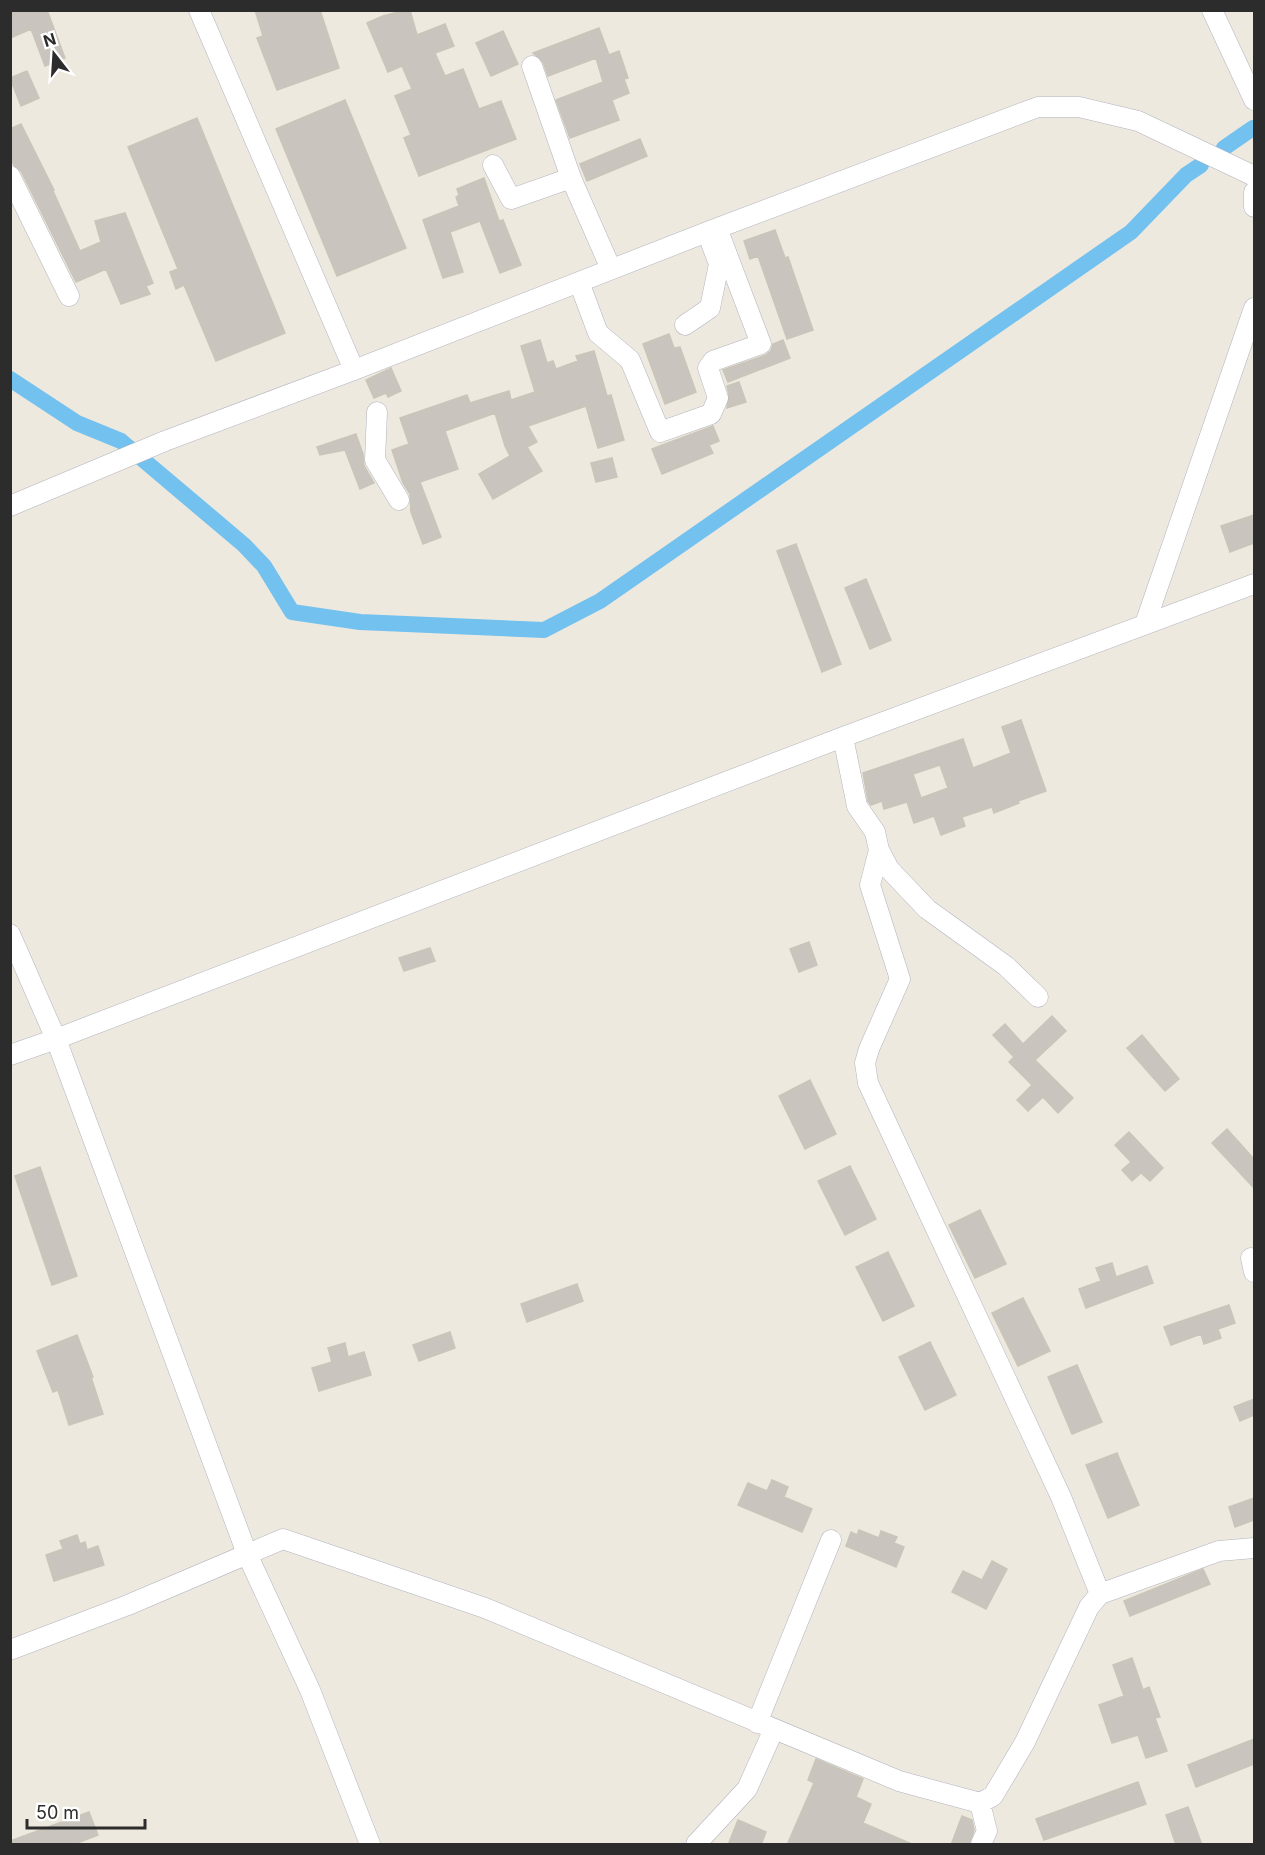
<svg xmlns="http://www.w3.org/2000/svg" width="1265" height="1855" font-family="Inter,sans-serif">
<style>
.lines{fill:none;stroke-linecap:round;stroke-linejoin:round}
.canal{stroke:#72c1ef;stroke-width:16}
.building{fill:#c9c5be;stroke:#c9c5b8;stroke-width:1.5;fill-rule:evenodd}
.minor-casing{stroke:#b2b3bf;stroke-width:21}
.minor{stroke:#fff;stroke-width:20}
</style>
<rect width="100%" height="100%" fill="#eee9df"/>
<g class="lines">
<path class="canal" d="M1224,148L1253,128
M10,379L77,423L121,441L244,545L264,566L292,612L360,622L544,630L600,601L1131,232L1186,175L1201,165"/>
</g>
<path class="building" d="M10,10H47L65,58L45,66L31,29L10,38Z
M255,10H320L339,68L277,90L257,38L263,36Z
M406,10H410L417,35L445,24L454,46L435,53L445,76L463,69L479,109L501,101L516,139L419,176L404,138L411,135L395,96L412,89L402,66L388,72L367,23L383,16Z
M599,28L609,55L619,51L628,78L624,79L629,93L612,100L619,120L570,138L556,100L603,82L596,58L548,76L543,62L533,53Z
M503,31L518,64L491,76L476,43Z
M27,71L39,98L21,106L10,78Z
M345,100L406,248L337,276L276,129Z
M197,118L285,333L216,361L184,285L176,289L170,272L178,269L128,147Z
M21,124L54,190L53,191L80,251L101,242L95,221L125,213L153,283L146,286L150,294L121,304L106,269L76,282L21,171L14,165L10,158V129Z
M640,139L647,156L587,181L580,164Z
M484,178L499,221L503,220L521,265L500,273L480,221L450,232L463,272L443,278L423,220L459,206L456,197L459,195L457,189Z
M775,230L785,258L788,257L813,330L787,339L758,256L750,259L744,241Z
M669,334L674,348L680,347L696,392L665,404L643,344Z
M540,340L547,363L553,361L556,369L578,361L576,356L594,351L607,396L611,395L624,440L598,448L586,406L528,426L537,442L527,447L542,471L493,499L479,474L510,456L505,446L495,413L445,431L458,469L420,482L441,537L423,544L411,512L410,494L403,483L392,450L409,444L400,418L467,395L470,403L509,391L511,400L535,392L521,346Z
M783,340L790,358L728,382L723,370L766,355L771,351L773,344Z
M391,368L401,391L388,397L386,393L374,398L366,380Z
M739,382L746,402L727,408L729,395L727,386Z
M713,426L719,441L709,445L713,453L662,474L652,449Z
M356,434L363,454L364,466L374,483L360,489L345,450L320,455L317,447Z
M612,458L617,477L596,482L591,463Z
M1254,515V543L1230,552L1221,526Z
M796,544L841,664L822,672L777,551Z
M866,579L891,640L870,649L845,588Z
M1021,720L1046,791L1018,801L1019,803L994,813L992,807L962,817L965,826L941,835L934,816L914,823L907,802L884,809L882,801L871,805L868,801L863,773L963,739L973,768L1011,753L1002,727ZM940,765L948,788L921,798L913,774Z
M809,942L817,965L799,972L790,949Z
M430,948L435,961L404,971L399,958Z
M1052,1016L1066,1031L1035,1060L1073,1098L1058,1113L1043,1097L1028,1111L1017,1100L1032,1085L1009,1062L1014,1057L993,1035L1005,1024L1023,1044Z
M1142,1035L1179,1079L1165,1091L1127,1048Z
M810,1080L836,1134L805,1149L779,1096Z
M1227,1129L1254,1159V1188L1212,1143Z
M1129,1132L1163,1168L1150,1181L1141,1173L1132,1181L1122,1170L1131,1162L1115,1145Z
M850,1166L876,1219L845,1235L818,1181Z
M40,1167L77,1276L52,1285L15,1176Z
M980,1210L1006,1264L975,1278L949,1225Z
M888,1252L914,1306L883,1321L856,1267Z
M1112,1263L1116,1277L1147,1266L1153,1283L1086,1308L1079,1289L1101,1281L1096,1268Z
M577,1284L583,1301L527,1322L521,1304Z
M1023,1298L1050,1351L1018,1366L992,1313Z
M1229,1305L1235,1323L1218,1329L1221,1338L1204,1344L1201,1334L1171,1345L1164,1327Z
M450,1332L455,1348L419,1361L413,1345Z
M77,1335L93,1377H91L103,1414L69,1425L58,1390L53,1392L37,1351Z
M930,1342L956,1395L925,1410L899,1357Z
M345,1343L348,1357L364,1352L371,1375L319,1391L312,1368L332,1362L328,1348Z
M1077,1365L1102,1422L1072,1434L1048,1377Z
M1254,1399V1415L1240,1421L1234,1407Z
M1117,1453L1139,1505L1108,1518L1086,1465Z
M772,1480L788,1487L784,1497L812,1509L802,1532L738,1505L748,1483L767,1491Z
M1254,1498V1520L1235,1527L1229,1507Z
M859,1530L879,1538L881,1531L897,1537L894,1543L904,1547L896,1567L846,1546L851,1532L857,1535Z
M77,1535L80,1544L85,1542L87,1550L98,1546L104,1565L54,1581L46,1555L63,1549L60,1541Z
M992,1561L1007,1569L986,1609L952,1592L963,1571L982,1580Z
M1203,1569L1210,1584L1130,1616L1124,1601Z
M1132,1658L1143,1690L1149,1687L1160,1717L1155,1718L1167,1751L1146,1758L1138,1735L1112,1743L1099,1705L1124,1696L1113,1665Z
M1254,1739V1764L1196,1787L1188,1765Z
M816,1759L863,1779L856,1797L871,1804L863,1823L914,1845H787L814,1783L808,1780Z
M1138,1782L1146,1804L1044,1840L1036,1819Z
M1188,1807L1202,1845H1176L1166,1815Z
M89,1812L98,1835L72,1845H10V1841Z
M962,1816L972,1820L974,1830L969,1845H951Z
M738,1820L766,1832L761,1845H728Z"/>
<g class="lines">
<defs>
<path id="minor" d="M199,10L354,370
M1212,10L1254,100
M532,66L571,178L611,269
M493,165L511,199L571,178
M10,176L69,296
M1254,192V207
M579,282L598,333L630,360L660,432L711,414L718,398L708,368L713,361L761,344L717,228
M685,325L710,308L719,264L711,243
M377,412L375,460L399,500
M10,506L165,441L354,370L707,232L1038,107H1079L1138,121L1254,176
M1145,624L1254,308
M843,737L857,806L875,832L879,850L889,869L927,909L1006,966L1038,997
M879,850L870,885L900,979L869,1049L865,1063L868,1083L1061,1497L1100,1594
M10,934L56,1039L247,1554L310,1690L370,1844
M10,1055L56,1039L843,737L1254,584
M1251,1258L1254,1272
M10,1650L128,1605L283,1539L485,1608L899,1781L980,1803L993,1796L1025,1742L1089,1607L1100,1594L1219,1551L1254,1548
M757,1723L831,1540
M980,1803L987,1831L981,1844
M696,1844L747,1789L774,1729"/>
</defs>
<use href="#minor" class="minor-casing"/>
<use href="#minor" class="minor"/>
</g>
<rect width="1265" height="1855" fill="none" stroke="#2c2c2c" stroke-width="24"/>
<g transform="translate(54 54) rotate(343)" stroke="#ffffff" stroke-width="4.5" paint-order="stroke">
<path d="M0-4.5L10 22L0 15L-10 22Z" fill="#2c2c2c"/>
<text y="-9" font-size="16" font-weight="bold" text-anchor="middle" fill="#2c2c2c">N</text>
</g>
<path d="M27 1819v9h118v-9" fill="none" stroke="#2c2c2c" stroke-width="3"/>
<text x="36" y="1819" font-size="18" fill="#2c2c2c" stroke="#ffffff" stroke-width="4.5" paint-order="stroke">50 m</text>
</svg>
